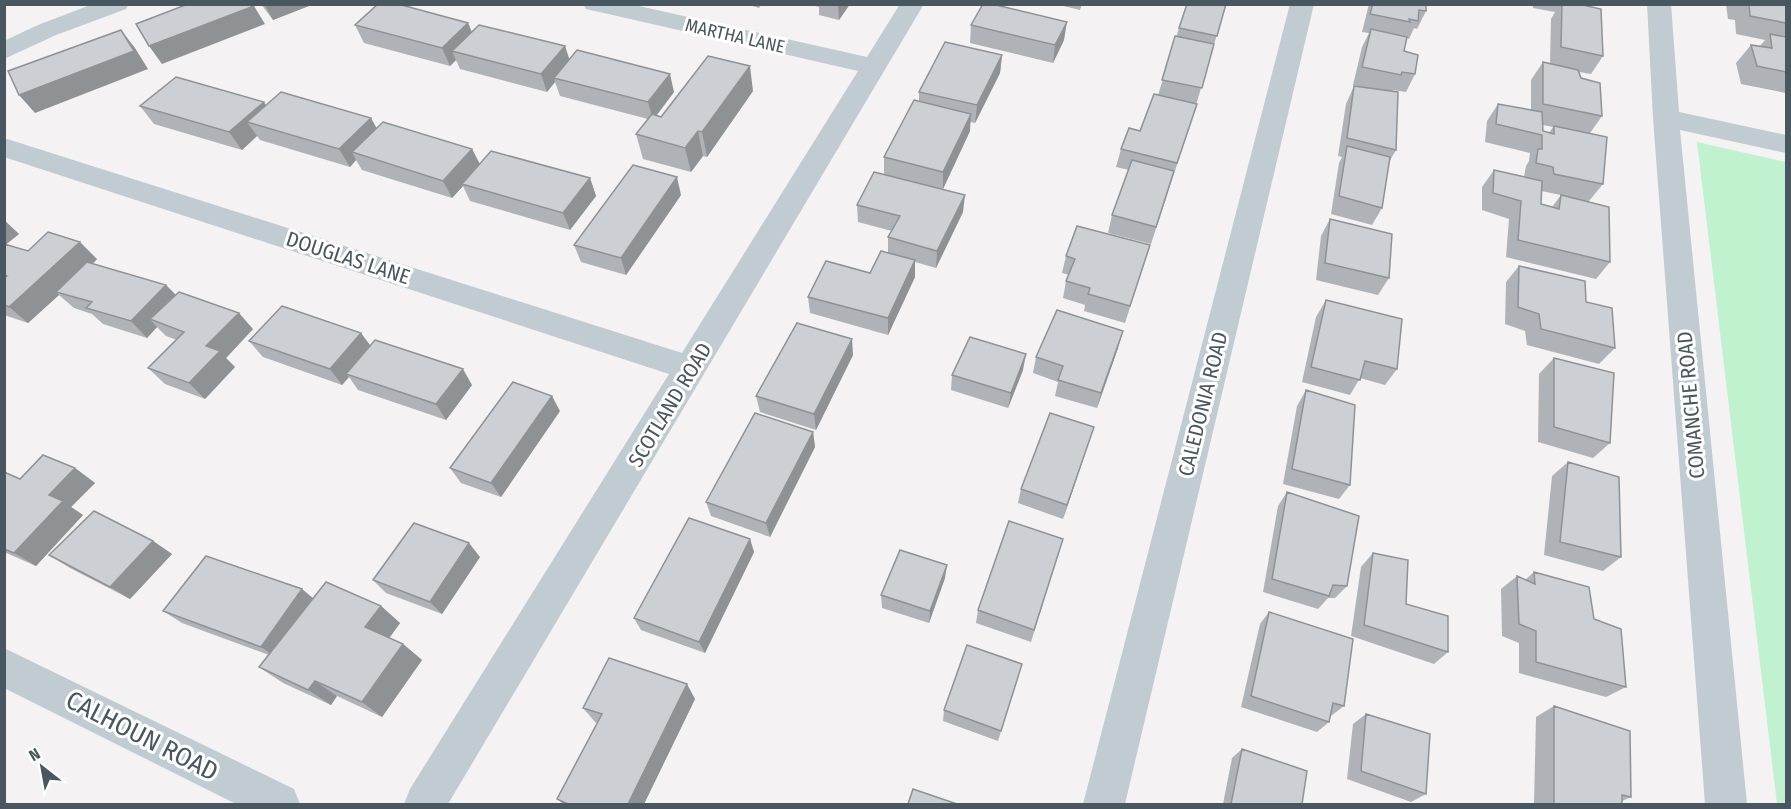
<svg xmlns="http://www.w3.org/2000/svg" width="1791" height="809" font-family="'Fira Sans Condensed',sans-serif">
<style>
.green{fill:#c1f2d0}
.lines{fill:none;stroke-linecap:round;stroke-linejoin:round}
.minor{fill:#c0cbd2;fill-rule:evenodd}
.wall{fill:#afb3b7;fill-rule:evenodd}
.shaded-wall{fill:#8f9295}
.building{fill:#ccd0d5;stroke:#8f9295;stroke-width:1.5}
.labels{text-anchor:middle;dominant-baseline:central;stroke-width:6;stroke-linejoin:round;paint-order:stroke}
.far-street-label{font-size:18px;fill:#495761;stroke:#fff}
.street-label{font-size:21px;fill:#495761;stroke:#fff}
.near-street-label{font-size:26px;fill:#495761;stroke:#fff}
</style>
<rect width="100%" height="100%" fill="#f4f2f2"/>
<path class="green" d="M1697,142L1786,162V804H1777Z"/>
<g class="lines">
<path class="minor" d="M93,4H129L126,9L56,35L4,59V41L38,25Z
M583,4H630L867,57L900,4H924L448,804H404L410,789L669,374L4,157V138L682,353L858,71L595,11L586,9Z
M1290,4H1314L1125,804H1083Z
M1647,4H1671L1679,112L1786,135V153L1680,130L1747,804H1705L1653,118Z
M4,648L294,789L300,804H236L4,688Z"/>
</g>
<path class="wall" d="M261,4H314L273,20Z
M745,4H762L759,8Z
M807,4H850L839,20L819,15V7Z
M1055,4H1082L1080,10Z
M1226,4L1191,122L1151,244L1108,233L1112,215L1129,170L1116,167L1121,149L1140,131L1158,95L1179,28Z
M1369,4H1426V11L1417,29L1414,28L1409,39L1406,38L1404,51L1415,74L1406,92L1393,90L1392,92L1396,150L1389,162L1382,208L1372,225L1331,214L1339,163L1342,157L1338,156L1346,104L1354,86L1369,88L1353,85L1362,47L1369,33L1362,32Z
M1533,4H1579L1603,56L1591,74L1579,72L1581,78L1602,116L1590,133L1603,184L1589,201L1610,262L1596,279L1506,257L1509,219L1482,210V187L1494,170L1524,177L1526,166L1529,161L1530,153L1485,142L1487,121L1498,104L1531,110V80L1543,62L1550,63L1551,19L1555,12L1533,8ZM1543,125L1553,127L1549,133L1543,131ZM1541,191L1561,195L1552,207L1541,204Z
M1726,4H1786V93L1741,84L1736,63L1751,45L1760,46L1765,40L1736,34L1735,20L1728,19Z
M468,23L472,32L565,46L569,60L674,92L656,116L661,117L753,91L707,157L703,156L691,172L643,159L636,134L648,119L560,96L555,82L547,92L460,69L456,60L450,66L364,43L355,25Z
M971,25L1064,40L1053,63L970,43Z
M1002,55L1000,73L975,123L970,122V131L943,189L963,212L936,268L915,262V277L888,335L810,313L808,297L870,273L888,253V237L892,231L858,222L857,205L884,175V157L919,102V92Z
M266,105L472,149L479,164L590,178L596,196L570,230L470,201L463,186L452,198L362,170L356,160L350,167L260,140L257,136L242,150L154,124L140,106Z
M681,195L626,275L581,262L574,245Z
M1330,219L1389,278L1378,295L1316,280L1321,236Z
M4,220L19,234L6,244L28,251L97,259L93,264L176,295L253,329L226,358L235,367L205,399L165,384L148,368L177,340L166,336L157,327L147,338L103,324L92,314L74,308L59,295L28,323L4,315Z
M1150,245L1125,323L1084,311L1085,305L1063,298L1066,281L1069,275L1062,273L1066,256Z
M1519,266L1586,302L1615,348L1599,364L1527,345L1525,331L1505,324L1506,282Z
M1326,300L1397,369L1385,385L1360,378L1350,395L1302,382L1316,317Z
M249,341L472,385L446,420L358,390L349,377L342,385L263,357Z
M1118,348L1097,408L1055,396L1058,382L1033,373L1036,357Z
M853,355L816,430L760,412L756,396Z
M1554,358L1610,443L1593,458L1538,442L1539,374Z
M1023,370L1008,408L951,390L952,375Z
M1306,390L1350,485L1339,499L1283,484L1297,406Z
M560,411L501,497L461,483L450,468Z
M1094,427L1063,519L1018,503L1021,489Z
M813,432L815,447L770,537L711,516L706,502Z
M1568,462L1621,557L1603,571L1544,555L1552,476Z
M75,468L95,483L71,507L83,515L36,566L4,552V472L20,479Z
M1287,492L1347,586L1335,598H1328L1318,609L1263,592L1278,506Z
M750,539L754,552L705,653L641,630L634,618Z
M1063,539L1031,642L976,623L978,610Z
M153,541L172,554L130,599L70,568L49,555Z
M1373,553L1406,604L1448,652L1434,664L1351,636L1361,567Z
M480,557L442,614L386,593L373,580Z
M1534,572L1594,619L1626,687L1606,697L1519,673V643L1502,636L1501,589L1517,576L1525,580Z
M945,578L929,623L882,608L881,595Z
M302,589L313,598L381,606L400,623L389,638L403,644L422,660L382,717L337,696L331,705L283,683L259,667L269,655L182,623L163,611Z
M1269,612L1344,706L1331,716H1330L1329,722L1317,732L1241,707L1260,624Z
M1022,664L998,741L943,721L944,710Z
M695,699L644,804H563L557,799L597,723L595,722L583,708Z
M1554,706L1631,797L1622,801V804H1534L1536,717Z
M1366,714L1426,794L1411,802L1347,779L1353,724Z
M1242,749L1302,804H1223L1232,758Z"/>
<path class="shaded-wall" d="M264,4H314L273,20Z
M838,4H850L839,20Z
M254,6L265,24L162,64L149,46Z
M1067,22L1064,40L1053,63L1055,45Z
M468,23L475,41L452,51L456,60L450,66L442,48Z
M121,30L135,48L148,69L35,113L19,95Z
M565,46L571,64L554,78L555,82L547,92L541,74Z
M1002,55L1000,73L975,123L977,105Z
M750,66L753,91L707,157L702,132Z
M670,74L674,92L653,120L648,102Z
M264,102L275,120L247,122L257,136L242,150L229,132Z
M971,114L970,131L943,189V172Z
M371,118L381,136L352,152L356,160L350,167L339,149Z
M698,131L703,156L691,172L685,148Z
M472,149L481,166L462,184L463,186L452,198L443,181Z
M677,177L681,195L626,275L621,258Z
M590,178L596,196L570,230L563,213Z
M965,195L963,212L936,268L937,251Z
M4,220L19,234L4,246Z
M80,242L97,259L61,293L56,292L59,295L28,323L9,307Z
M915,260V277L888,335V318Z
M166,285L182,301L150,319L157,327L147,338L131,321Z
M239,313L253,329L226,358L235,367L205,399L189,383L206,346Z
M1123,331L1118,348L1097,408L1101,393Z
M361,333L373,349L346,374L349,377L342,385L330,369Z
M852,339L853,355L816,430L814,414Z
M1026,354L1023,370L1008,408L1011,393Z
M463,369L472,385L446,420L436,404Z
M552,396L560,411L501,497L491,483Z
M1094,427L1089,442L1063,519L1067,505Z
M813,432L815,447L770,537L766,523Z
M75,468L95,483L71,507L83,515L36,566L14,553L49,495Z
M750,539L754,552L705,653L699,642Z
M153,541L172,554L130,599L110,587Z
M469,543L480,557L442,614L430,602Z
M947,565L945,578L929,623L930,611Z
M302,589L317,602L277,658L261,647Z
M381,606L400,623L385,644L365,627Z
M403,644L422,660L382,717L362,702Z
M315,681L337,696L331,705L308,690Z
M687,684L695,699L644,804H628Z"/>
<path class="building" d="M188,4H254V6L149,46L136,24Z
M378,4H398L468,23L442,48L355,25Z
M983,4H992L1067,22L1055,45L971,25Z
M1187,4H1226L1217,36L1179,28Z
M1373,4H1426V11L1419,10L1418,21L1409,19L1410,22L1370,14Z
M1562,4H1578L1601,9L1603,56L1561,47Z
M1749,4H1786V23L1750,16Z
M479,25L565,46L541,74L452,51Z
M1371,29L1407,37L1404,51L1418,55L1415,74L1402,72L1401,75L1362,67Z
M121,30L134,51L19,95L8,71Z
M1770,34L1786,37V72L1757,66L1751,45L1772,48Z
M1175,36L1214,44L1202,88L1162,80Z
M945,42L1002,55L977,105L919,92Z
M577,50L670,74L648,102L554,78Z
M708,56L750,66L702,132L698,131L685,148L636,134L652,114L661,117Z
M1543,62L1578,70L1581,78L1600,83L1602,116L1543,104Z
M176,77L264,102L229,132L140,106Z
M1354,86L1398,92L1396,150L1347,138Z
M281,92L371,118L339,149L247,122Z
M1154,94L1197,104L1177,163L1121,149L1129,128L1140,131Z
M914,100L971,114L943,172L884,157Z
M1498,104L1542,112L1543,131L1554,134V126L1607,137L1603,184L1554,174L1553,167L1536,163L1538,149H1542V135L1496,124Z
M383,122L472,149L443,181L352,152Z
M1347,146L1390,157L1382,208L1339,196Z
M491,151L590,178L563,213L462,184Z
M1132,160L1174,171L1156,227L1112,215Z
M633,165L677,177L621,258L574,245Z
M1494,170L1542,181L1541,204L1559,209L1561,195L1609,207L1610,262L1518,240L1521,201L1493,193Z
M874,172L965,195L937,251L888,237L900,216L857,205Z
M1330,219L1392,234L1389,278L1325,263Z
M1077,226L1150,245L1130,306L1088,294L1090,288L1066,281L1075,259L1066,256Z
M48,232L80,242L9,307L4,305V278L7,276L4,275V244L28,251Z
M881,251L915,260L888,318L808,297L826,261L870,273Z
M87,262L166,285L131,321L86,308L92,302L56,292Z
M1519,266L1585,281L1586,302L1612,308L1615,348L1541,329L1539,314L1518,307Z
M179,292L239,313L206,346L220,351L189,383L148,368L184,332L150,319Z
M1326,300L1402,319L1397,369L1365,361L1360,380L1311,367Z
M282,306L361,333L330,369L249,341Z
M1057,310L1123,331L1101,393L1058,380L1063,366L1036,357Z
M797,323L852,339L814,414L756,396Z
M970,337L1026,354L1011,393L952,375Z
M375,340L463,369L436,404L346,374Z
M1554,358L1614,373L1610,443L1554,427Z
M513,382L552,396L491,483L450,468Z
M1306,390L1355,405L1350,485L1292,469Z
M755,413L813,432L766,523L706,502Z
M1050,413L1094,427L1067,505L1021,489Z
M43,455L75,468L49,495L63,501L14,553L4,549V472L20,479Z
M1568,462L1619,477L1621,557L1560,542Z
M1287,492L1359,516L1347,586L1333,585L1329,596L1272,579Z
M94,511L153,541L110,587L49,555Z
M689,518L750,539L699,642L634,618Z
M1009,521L1063,539L1034,630L978,610Z
M414,523L469,543L430,602L373,580Z
M900,550L947,565L930,611L881,595Z
M1373,553L1408,560L1406,604L1448,616V652L1364,625Z
M206,556L302,589L261,647L163,611Z
M1534,572L1589,587L1594,619L1621,629L1626,687L1536,662V631L1519,624L1517,576L1535,584Z
M326,582L381,606L365,627L403,644L362,702L315,681L308,690L259,667Z
M1269,612L1353,639L1344,706L1333,703L1329,722L1251,696Z
M967,645L1022,664L1001,731L944,710Z
M609,658L687,684L628,804H568L557,799L602,714L583,708Z
M1554,706L1630,731L1631,797L1622,795V804H1554Z
M1366,714L1430,734L1426,794L1361,771Z
M1242,749L1307,771L1302,804H1231Z
M913,789L957,804H908Z"/>
<g class="labels">
<g class="far-street-label">
<text transform="translate(735 36) rotate(13)">MARTHA LANE</text>
</g>
<g class="street-label">
<text transform="translate(348 258) rotate(18)">DOUGLAS LANE</text>
<text transform="translate(1203 404) rotate(-76)">CALEDONIA ROAD</text>
<text transform="translate(670 405) rotate(-59)">SCOTLAND ROAD</text>
<text transform="translate(1691 405) rotate(-95)">COMANCHE ROAD</text>
</g>
<g class="near-street-label">
<text transform="translate(142 736) rotate(27)">CALHOUN ROAD</text>
</g>
</g>
<rect width="1791" height="809" fill="none" stroke="#495761" stroke-width="12"/>
<g transform="translate(42 767) rotate(329)" stroke="#ffffff" stroke-width="4.5" paint-order="stroke">
<path d="M0-4.5L10 22L0 15L-10 22Z" fill="#495761"/>
<text y="-9" font-size="16" font-weight="bold" text-anchor="middle" fill="#495761">N</text>
</g>
</svg>
